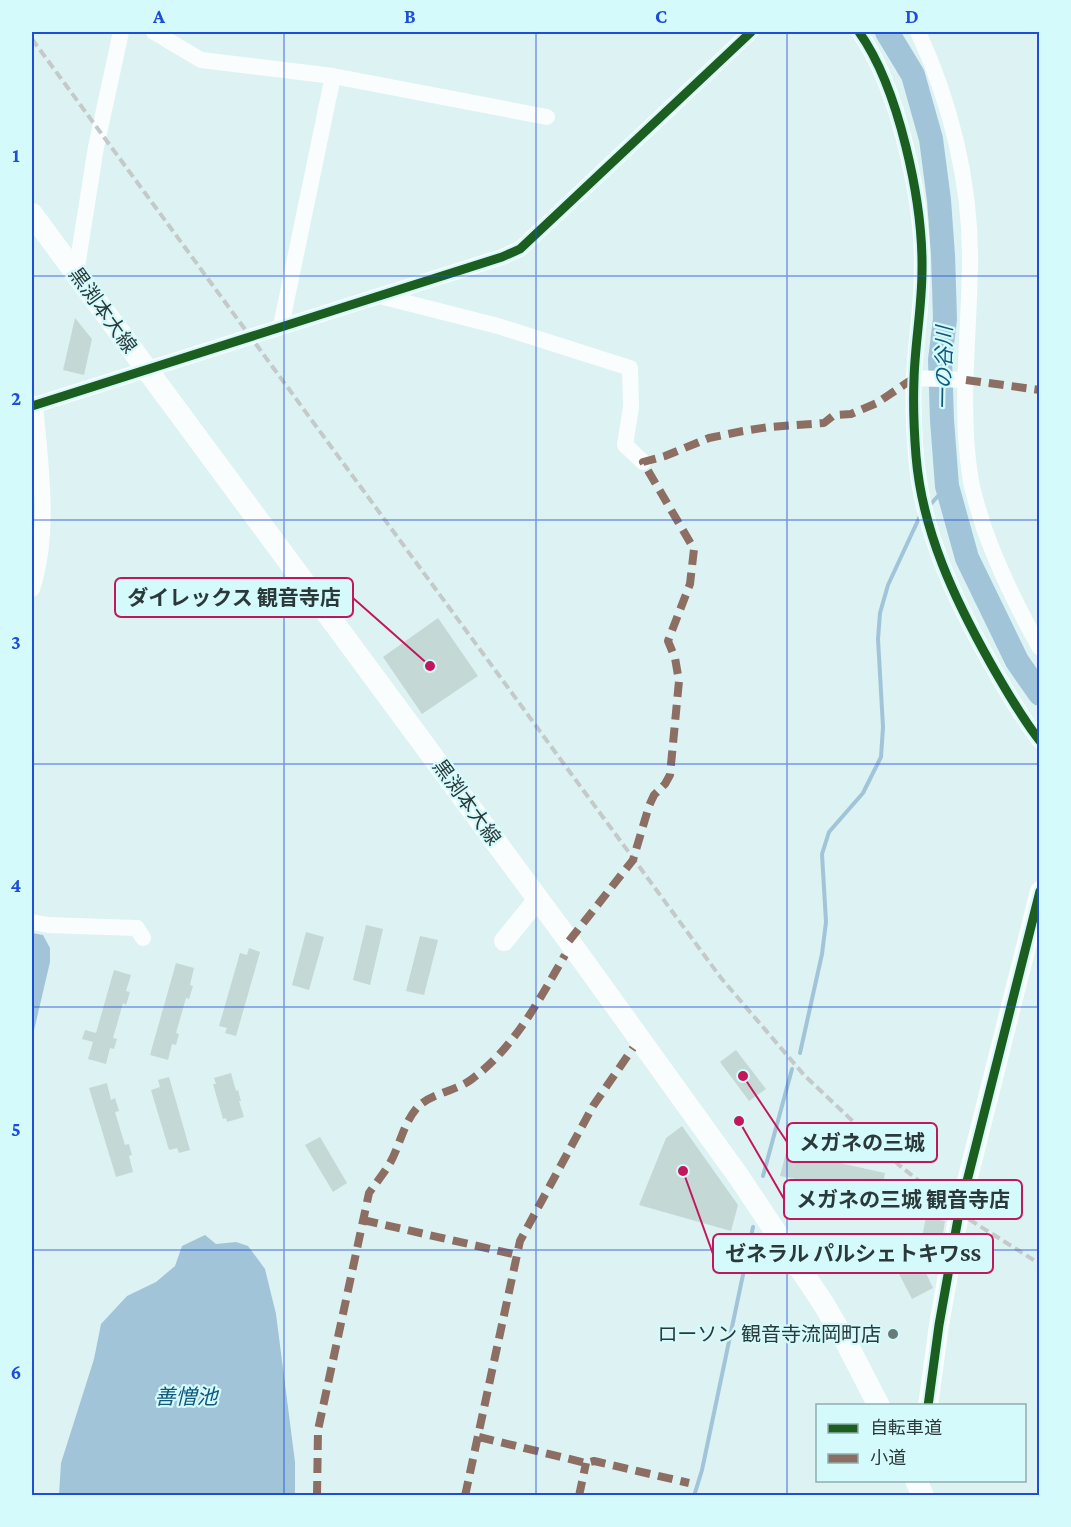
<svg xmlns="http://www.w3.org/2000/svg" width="1071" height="1527" font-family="'Crimson Pro','Noto Sans JP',serif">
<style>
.water{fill:#a2c4d8}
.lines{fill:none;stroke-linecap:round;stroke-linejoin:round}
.stream{stroke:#a2c4d8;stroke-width:4}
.river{stroke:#a2c4d8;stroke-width:24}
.building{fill:#c4d8d6}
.minor{stroke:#fafdfd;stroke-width:16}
.tertiary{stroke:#fafdfd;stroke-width:20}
.secondary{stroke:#fafdfd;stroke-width:22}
.rail{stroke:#c4c9c9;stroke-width:4;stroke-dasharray:9 4.5;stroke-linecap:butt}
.quiet{stroke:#8d6e63;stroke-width:8;stroke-dasharray:15 8;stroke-linecap:butt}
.cycleway-casing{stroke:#d4fafb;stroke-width:13}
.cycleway{stroke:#1b5e20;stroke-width:9}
.grid{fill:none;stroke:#1d4ed8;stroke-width:1.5;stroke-opacity:0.55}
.poi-dot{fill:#697a7a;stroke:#d4fafb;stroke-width:2}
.labels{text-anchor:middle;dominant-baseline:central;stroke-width:4.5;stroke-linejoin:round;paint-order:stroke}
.street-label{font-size:20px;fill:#2b393a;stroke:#d4fafb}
.poi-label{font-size:20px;fill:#2b393a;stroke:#d4fafb;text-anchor:end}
.water-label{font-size:21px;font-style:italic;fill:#11587e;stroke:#d4fafb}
.leader{fill:none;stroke:#c2185b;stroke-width:2}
.callout-dot{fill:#c2185b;stroke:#d4fafb;stroke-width:2}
.callout{fill:#d4fafb;stroke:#c2185b;stroke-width:2}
.callout-label{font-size:21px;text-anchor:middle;font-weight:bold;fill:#2b393a}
.neatline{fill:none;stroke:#1d4ed8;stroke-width:2}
.grid-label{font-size:20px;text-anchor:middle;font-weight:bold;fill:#1d4ed8}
</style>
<rect width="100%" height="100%" fill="#ddf2f2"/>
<path class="water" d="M32,933L43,935L50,948V962L32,1039Z
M205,1235L216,1244L236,1242L248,1246L265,1269L276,1314L295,1462V1495H59L61,1463L94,1359L101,1324L127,1296L156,1282L175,1266L182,1246Z"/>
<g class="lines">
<path class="stream" d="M929,506L947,486
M800,1053L822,954L826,922L822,854L829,832L863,793L881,757L883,727L878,639L880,613L888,585L920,516
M763,1176L792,1069
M694,1496L702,1470L753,1227"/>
<path class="river" d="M887,32L913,75L931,139L939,200L943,255L945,319L940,360L942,420L947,486L967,558L1017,661L1040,694"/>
</g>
<path class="building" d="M75,318L92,339L84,375L63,370Z
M438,618L478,676L422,714L383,657Z
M366,925L383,929L370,985L353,980Z
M306,932L324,937L309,990L292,985Z
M420,936L438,940L424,995L406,991Z
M249,948L260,952L236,1036L225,1033L227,1028L219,1026L240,953L247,955Z
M176,963L194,968L190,985L193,986L189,999L186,998L176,1033L179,1034L176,1045L172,1044L168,1060L150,1055Z
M114,970L131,975L126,991L130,992L126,1005L123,1003L113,1038L117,1039L114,1049L110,1048L106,1064L88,1059L93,1042L82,1039L85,1030L96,1033Z
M736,1050L766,1089L749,1101L720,1062Z
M231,1073L236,1091L238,1090L241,1101H239L244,1117L227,1122L226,1118L223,1119L213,1084H216L214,1078Z
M169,1077L190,1150L179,1153L177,1148L169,1150L151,1090L160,1087L158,1080Z
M107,1083L111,1100L115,1098L119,1111L115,1112L125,1145L129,1144L132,1155L129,1156L133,1172L116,1177L89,1088Z
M682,1126L738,1205L731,1231L639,1205L666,1138Z
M320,1137L347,1183L333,1192L305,1145Z
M787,1149L817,1156V1158L885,1173L881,1195L780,1176Z
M926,1217L945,1221L940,1252L920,1248Z
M920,1260L933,1288L912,1299L898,1272Z"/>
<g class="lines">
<path class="minor" d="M154,32L201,60L333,76L547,117
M859,32C899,88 923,202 922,270C922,307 915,343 914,379C913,405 914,431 916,456C922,531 955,600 991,664C1006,690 1021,717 1040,741
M918,32C950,101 970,180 970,257C970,329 959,403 970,475C972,493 979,511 984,528C999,570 1018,609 1040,648
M76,273L96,147L121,32
M380,296L498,326L630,368L631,407L625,445L643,462
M281,326L333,76
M914,378L966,380
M32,406L502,257L520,249L751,32
M32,589C51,530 40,465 35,404
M32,922L48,925L137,928L143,938"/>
<path class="tertiary" d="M504,941L538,899
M928,1406L939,1325L959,1213L1040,891"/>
<path class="secondary" d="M32,214L569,941L739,1177L823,1303L846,1342L879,1406
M916,1480L923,1496"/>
<path class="rail" d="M32,39L721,978L804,1075L899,1165L959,1213L1040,1264"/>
<path class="quiet" d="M966,380L1040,390
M569,941L633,860L649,806L654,795L665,784L670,775L679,681L675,658L668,641L690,584L694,549L643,462L665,456L709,438L743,431L769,427L824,423L834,415L851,414L877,403L914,378
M363,1220L517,1255
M479,1437L586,1463L594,1461L689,1483
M317,1496L318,1430L369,1193C376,1183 384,1173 390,1163C400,1145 403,1125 416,1109C429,1093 455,1092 472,1079C515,1047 539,1000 565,955
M465,1496L520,1241L593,1106L633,1048
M579,1496L586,1463"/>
<defs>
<path id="cycleway" d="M859,32C899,88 923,202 922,270C922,307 915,343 914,379C913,405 914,431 916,456C922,531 955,600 991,664C1006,690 1021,717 1040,741
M32,406L502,257L520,249L751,32
M928,1406L939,1325L959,1213L1040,891"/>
</defs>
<use href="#cycleway" class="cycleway-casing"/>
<use href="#cycleway" class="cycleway"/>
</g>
<path class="grid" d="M284,32V1496M536,32V1496M787,32V1496M32,276H1040M32,520H1040M32,764H1040M32,1007H1040M32,1250H1040"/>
<circle class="poi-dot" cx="893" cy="1334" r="6"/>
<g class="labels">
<g class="street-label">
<text transform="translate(103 310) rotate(54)">黒渕本大線</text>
<text transform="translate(467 802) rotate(54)">黒渕本大線</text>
</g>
<g class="poi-label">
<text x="881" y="1334">ローソン 観音寺流岡町店</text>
</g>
<g class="water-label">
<text transform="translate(944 368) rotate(-89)">一の谷川</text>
<text x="186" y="1397">善憎池</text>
</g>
</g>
<path class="leader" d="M430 666L353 598M743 1076L787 1142M739 1121L784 1199M683 1171L713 1254"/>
<g class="callout-dot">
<circle cx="430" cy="666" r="6"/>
<circle cx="743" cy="1076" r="6"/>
<circle cx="739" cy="1121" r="6"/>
<circle cx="683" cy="1171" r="6"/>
</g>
<g class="callout">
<rect x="115" y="578" width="238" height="39" rx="6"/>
<rect x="787" y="1123" width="150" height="39" rx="6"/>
<rect x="784" y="1180" width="238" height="39" rx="6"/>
<rect x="713" y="1234" width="280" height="39" rx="6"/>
</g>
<g class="callout-label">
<text x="234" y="605">ダイレックス 観音寺店</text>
<text x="862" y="1150">メガネの三城</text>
<text x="903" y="1207">メガネの三城 観音寺店</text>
<text x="853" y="1261">ゼネラル パルシェトキワSS</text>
</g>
<rect width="1071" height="1527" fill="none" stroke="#d4fafb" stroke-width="66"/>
<rect x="816" y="1404" width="210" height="78" fill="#d4fafb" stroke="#90adae" stroke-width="1.5"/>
<rect x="828" y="1424" width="30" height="9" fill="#1b5e20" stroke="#90adae" stroke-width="1.5"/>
<text x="870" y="1434" font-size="18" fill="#2b393a">自転車道</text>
<rect x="828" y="1454" width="30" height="9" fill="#8d6e63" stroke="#90adae" stroke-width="1.5"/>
<text x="870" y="1464" font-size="18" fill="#2b393a">小道</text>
<rect x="33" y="33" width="1005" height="1461" class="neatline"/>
<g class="grid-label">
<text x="159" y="23">A</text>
<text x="410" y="23">B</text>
<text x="661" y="23">C</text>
<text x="912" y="23">D</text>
<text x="16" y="162">1</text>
<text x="16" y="405">2</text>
<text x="16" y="649">3</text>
<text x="16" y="892">4</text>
<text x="16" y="1136">5</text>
<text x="16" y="1379">6</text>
</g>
</svg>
